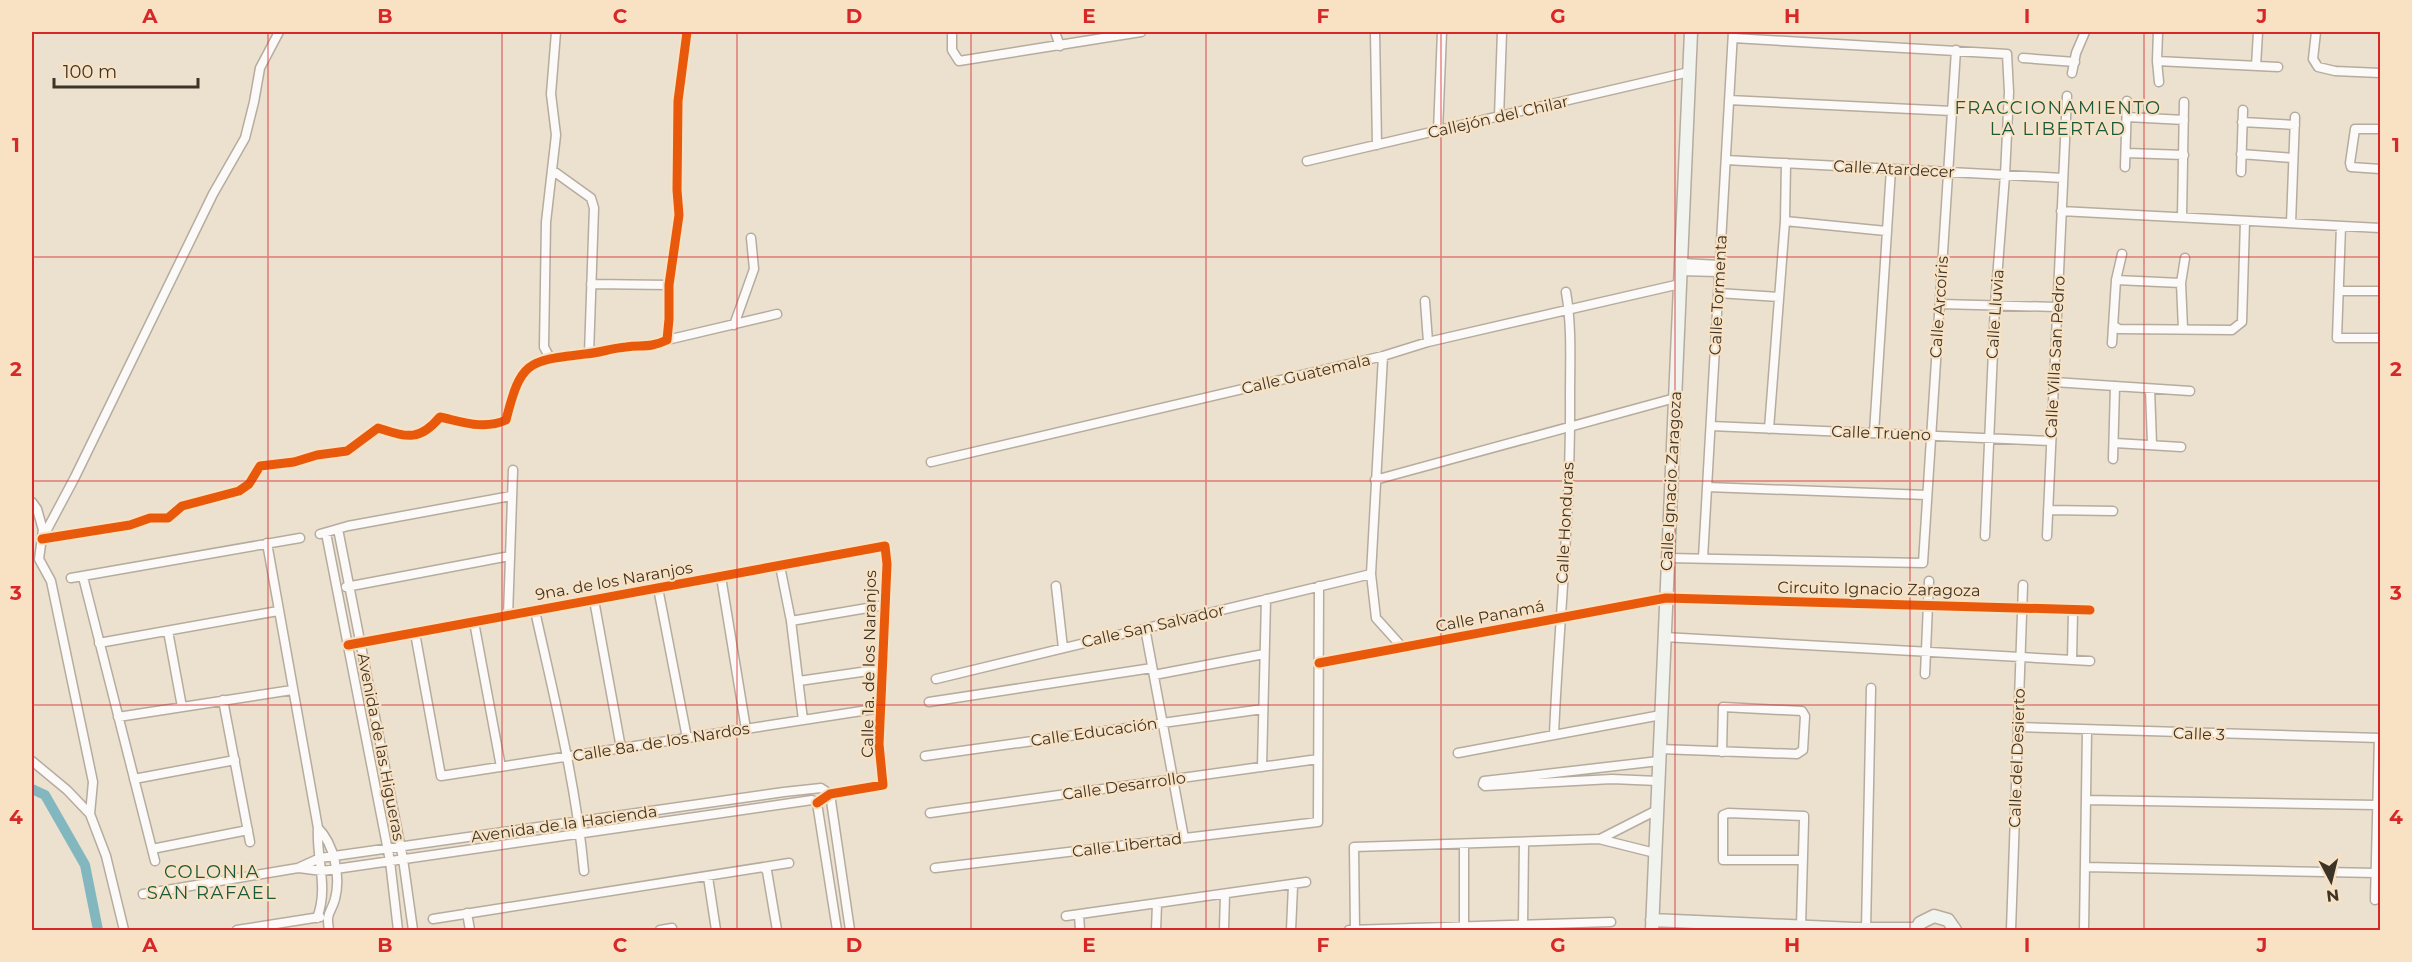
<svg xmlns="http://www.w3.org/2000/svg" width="2412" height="962" font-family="Montserrat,sans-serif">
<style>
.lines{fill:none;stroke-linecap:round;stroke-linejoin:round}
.canal{stroke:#83b7bf;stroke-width:10}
.street-casing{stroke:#b5ac9f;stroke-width:11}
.secondary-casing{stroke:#b5ac9f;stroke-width:15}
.street{stroke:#fcfaf8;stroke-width:8}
.secondary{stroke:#f1f3ee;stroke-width:12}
.cycleway-casing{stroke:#f8e2c3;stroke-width:13}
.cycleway{stroke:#e8590c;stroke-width:9}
.grid{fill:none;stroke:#d62828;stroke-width:1.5;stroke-opacity:0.55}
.labels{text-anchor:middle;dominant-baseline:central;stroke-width:4.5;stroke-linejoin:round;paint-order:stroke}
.street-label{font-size:16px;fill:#3d3428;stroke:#f8e2c3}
.neighbourhood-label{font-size:18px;letter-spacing:1.5px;fill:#19593d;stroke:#f8e2c3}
.neatline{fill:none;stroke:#d62828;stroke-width:2}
.grid-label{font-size:20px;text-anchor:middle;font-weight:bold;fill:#d62828}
</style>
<rect width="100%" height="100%" fill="#ece0cf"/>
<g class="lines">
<path class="canal" d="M32,789L45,795L85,865L98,930"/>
<defs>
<path id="street" d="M952,32V50L959,61L1141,32
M1055,32L1060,46
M1375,32L1377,145
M2158,32L2157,61L2159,82
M2316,32L2313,59L2318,67L2335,71L2380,73
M1733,38L2007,54L2009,92L2005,175L1995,305L1985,536
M2023,58L2075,62
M2157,61L2278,67
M2256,66L2258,32
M2072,73L2076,53L2085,32
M1729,100L1952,111
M1499,117L1502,32
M2127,117L2184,120
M2242,122L2295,125
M2380,129H2355L2350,163L2351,167L2380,169
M1438,131L1442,32
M2127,153L2184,155
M2241,154L2293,158
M1726,160L2063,178
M1307,161L1689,72
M2125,167L2127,101
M552,170L591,198L594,208L589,354
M2241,172L2243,110
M2061,211L2380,228
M2182,217L2184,102
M1785,221L1886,231
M2291,223L2295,117
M2341,226L2337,338H2380
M1681,263L1720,265
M1680,271L1719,272
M2116,280L2181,283
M591,284L669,285
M2339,291H2380
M1718,293L1779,297
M1425,301L1428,342
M1940,304L2057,307
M734,325L754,269L751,238
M2114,326L2119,329L2232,330L2242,322L2245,221
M2183,329L2181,283L2185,258
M667,340L777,314
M2112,343L2116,280L2122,254
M1383,356L1371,574L1376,618L1403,648
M550,358L544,347L546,222L556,135L551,94L556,32
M2054,382L2190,391
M2150,389L2152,444
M1711,426L2051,441
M1769,429L1785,221L1786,163
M1874,433L1891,169
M2115,443L2181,447
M2113,459L2115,386
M931,462L1383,356L1428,342L1680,284
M1375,480L1675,398
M1707,487L1927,495
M32,502L37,509L43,530L39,559L51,581L93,782L90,814
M2048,510L2113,511
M338,529L403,859L413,930
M326,533L390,861L398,930
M320,534L348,526L511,496
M2047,536L2067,96
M42,539L130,525L150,518H168L182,506L239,491L249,484L260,466L294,462L317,455L347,451L378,428C407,437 419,442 440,417C463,422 484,430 506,420C521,361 527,361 585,354C599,353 612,348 626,347C643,345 650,348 667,340L669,319V285L679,215L677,190L678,101L687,32
M42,539L75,477L213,194L245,138L254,102L260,68L279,32
M267,543L318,828C316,859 329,887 317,918
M1668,558L1923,563L1956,50
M1703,558L1733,32
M780,566L791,621L803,720
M83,577L155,861
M721,577L746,729
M71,578L300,538
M1056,586L1063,648
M346,587L510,556
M658,588L687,738
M594,600L621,748
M535,611C554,697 576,783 584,871
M508,616L513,470
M791,621L885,605
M474,622L501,767
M1145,628L1184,838
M168,631L182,707
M415,633L441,776L881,708
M1664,637L2090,661
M99,643L278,611
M348,645L885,546L887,564L879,744L883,785L830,794L817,803
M2072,660L2073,610
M1319,663L1666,598L2090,610
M1925,674L1929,581
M1154,675L1264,654
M936,679L1371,574
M799,681L882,669
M223,700L250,842
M929,702L1152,668
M118,717L292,690
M2018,727L2380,738
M1554,734C1559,622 1571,510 1570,397C1570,362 1572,326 1566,292
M1660,749L1797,754L1803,750L1805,716L1802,711L1723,707L1722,752
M1458,753L1661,715
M925,756L1263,709
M32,761L67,790L90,814L106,856L124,930
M1262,767L1266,599
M134,779L235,760
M1658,781L1612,779L1485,786L1483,784L1484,781L1659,761
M830,794L850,930
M2086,800L2377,805
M817,803L837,930
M930,813L1318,759
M318,828C334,844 341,876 335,899C330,916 326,911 329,930
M1600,839L1657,810
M1464,844V927
M152,849L248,830
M2085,867L2376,873
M299,868L322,871L812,800L817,803
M764,868L767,871L777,930
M935,868L1318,822L1319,586
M708,877L716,930
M143,894L298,868L320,858L784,792L821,788L830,794
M2375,900L2379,738
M467,913L470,930
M1079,915L1080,930
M1066,916L1306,882
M433,919L789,863
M1523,925L1524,842
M1801,926L1804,820V816L1728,813L1723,815V860H1803
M237,930L320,917
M660,930L672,928
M1156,930L1157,904
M1224,930L1225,894
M1291,930L1293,886
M1349,930L1611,922
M1355,930L1354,847L1599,839L1655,853
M1866,930L1871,688
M2011,930L2023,585
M2084,930L2087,730"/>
<path id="secondary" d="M1652,920L1854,929H1917
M1652,930L1691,32
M1916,930L1920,923L1934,916L1948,920L1955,930"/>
</defs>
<use href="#street" class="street-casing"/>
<use href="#secondary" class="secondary-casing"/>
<use href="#street" class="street"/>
<use href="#secondary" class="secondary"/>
<defs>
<path id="cycleway" d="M42,539L130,525L150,518H168L182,506L239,491L249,484L260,466L294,462L317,455L347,451L378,428C407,437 419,442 440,417C463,422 484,430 506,420C521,361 527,361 585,354C599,353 612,348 626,347C643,345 650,348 667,340L669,319V285L679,215L677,190L678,101L687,32
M348,645L885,546L887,564L879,744L883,785L830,794L817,803
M1319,663L1666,598L2090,610"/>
</defs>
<use href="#cycleway" class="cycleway-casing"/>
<use href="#cycleway" class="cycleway"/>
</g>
<path class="grid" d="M268,32V930M502,32V930M737,32V930M971,32V930M1206,32V930M1441,32V930M1675,32V930M1910,32V930M2144,32V930M32,257H2380M32,481H2380M32,705H2380"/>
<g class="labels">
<g class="street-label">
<text transform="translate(1498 117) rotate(-13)">Callejón del Chilar</text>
<text transform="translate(1894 169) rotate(3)">Calle Atardecer</text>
<text transform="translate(1718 295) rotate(-87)">Calle Tormenta</text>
<text transform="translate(1939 307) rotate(-86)">Calle Arcoíris</text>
<text transform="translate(1995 314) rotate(-86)">Calle Lluvia</text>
<text transform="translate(2055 357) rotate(-87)">Calle Villa San Pedro</text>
<text transform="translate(1306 374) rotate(-13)">Calle Guatemala</text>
<text transform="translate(1881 433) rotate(2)">Calle Trueno</text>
<text transform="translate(1671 481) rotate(-87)">Calle Ignacio Zaragoza</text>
<text transform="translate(1565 523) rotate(-87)">Calle Honduras</text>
<text transform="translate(614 581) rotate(-10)">9na. de los Naranjos</text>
<text transform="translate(1879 589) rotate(1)">Circuito Ignacio Zaragoza</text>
<text transform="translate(1490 616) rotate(-11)">Calle Panamá</text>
<text transform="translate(1153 626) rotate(-13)">Calle San Salvador</text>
<text transform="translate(869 664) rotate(-89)">Calle 1a. de los Naranjos</text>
<text transform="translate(1094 732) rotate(-8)">Calle Educación</text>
<text transform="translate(2199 734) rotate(2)">Calle 3</text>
<text transform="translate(661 742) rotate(-9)">Calle 8a. de los Nardos</text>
<text transform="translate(381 747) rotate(79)">Avenida de las Higueras</text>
<text transform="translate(2017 758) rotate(-88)">Calle del Desierto</text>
<text transform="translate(1124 786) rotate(-8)">Calle Desarrollo</text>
<text transform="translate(564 824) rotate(-8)">Avenida de la Hacienda</text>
<text transform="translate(1127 845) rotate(-7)">Calle Libertad</text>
</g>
<g class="neighbourhood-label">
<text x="2058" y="108">FRACCIONAMIENTO<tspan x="2058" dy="21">LA LIBERTAD</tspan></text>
<text x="212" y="872">COLONIA<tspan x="212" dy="21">SAN RAFAEL</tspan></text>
</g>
</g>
<rect width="2412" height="962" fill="none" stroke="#f8e2c3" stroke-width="66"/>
<g transform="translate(2331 881) rotate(173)" stroke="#f8e2c3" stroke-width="4.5" paint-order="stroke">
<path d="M0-4.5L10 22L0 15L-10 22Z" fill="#3d3428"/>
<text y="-9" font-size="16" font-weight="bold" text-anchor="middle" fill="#3d3428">N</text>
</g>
<path d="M54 78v9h144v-9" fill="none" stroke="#3d3428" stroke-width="3"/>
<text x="63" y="78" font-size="18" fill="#3d3428" stroke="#f8e2c3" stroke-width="4.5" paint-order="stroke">100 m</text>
<rect x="33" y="33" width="2346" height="896" class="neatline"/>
<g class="grid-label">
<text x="150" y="23">A</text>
<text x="385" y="23">B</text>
<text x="620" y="23">C</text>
<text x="854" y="23">D</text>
<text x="1089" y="23">E</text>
<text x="1323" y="23">F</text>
<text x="1558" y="23">G</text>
<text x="1792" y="23">H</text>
<text x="2027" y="23">I</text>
<text x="2262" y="23">J</text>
<text x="16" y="152">1</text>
<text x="2396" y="152">1</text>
<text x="16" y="376">2</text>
<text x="2396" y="376">2</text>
<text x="16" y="600">3</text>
<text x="2396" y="600">3</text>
<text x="16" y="824">4</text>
<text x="2396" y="824">4</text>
<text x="150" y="952">A</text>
<text x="385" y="952">B</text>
<text x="620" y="952">C</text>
<text x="854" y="952">D</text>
<text x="1089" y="952">E</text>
<text x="1323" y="952">F</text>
<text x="1558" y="952">G</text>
<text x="1792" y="952">H</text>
<text x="2027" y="952">I</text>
<text x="2262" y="952">J</text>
</g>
</svg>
